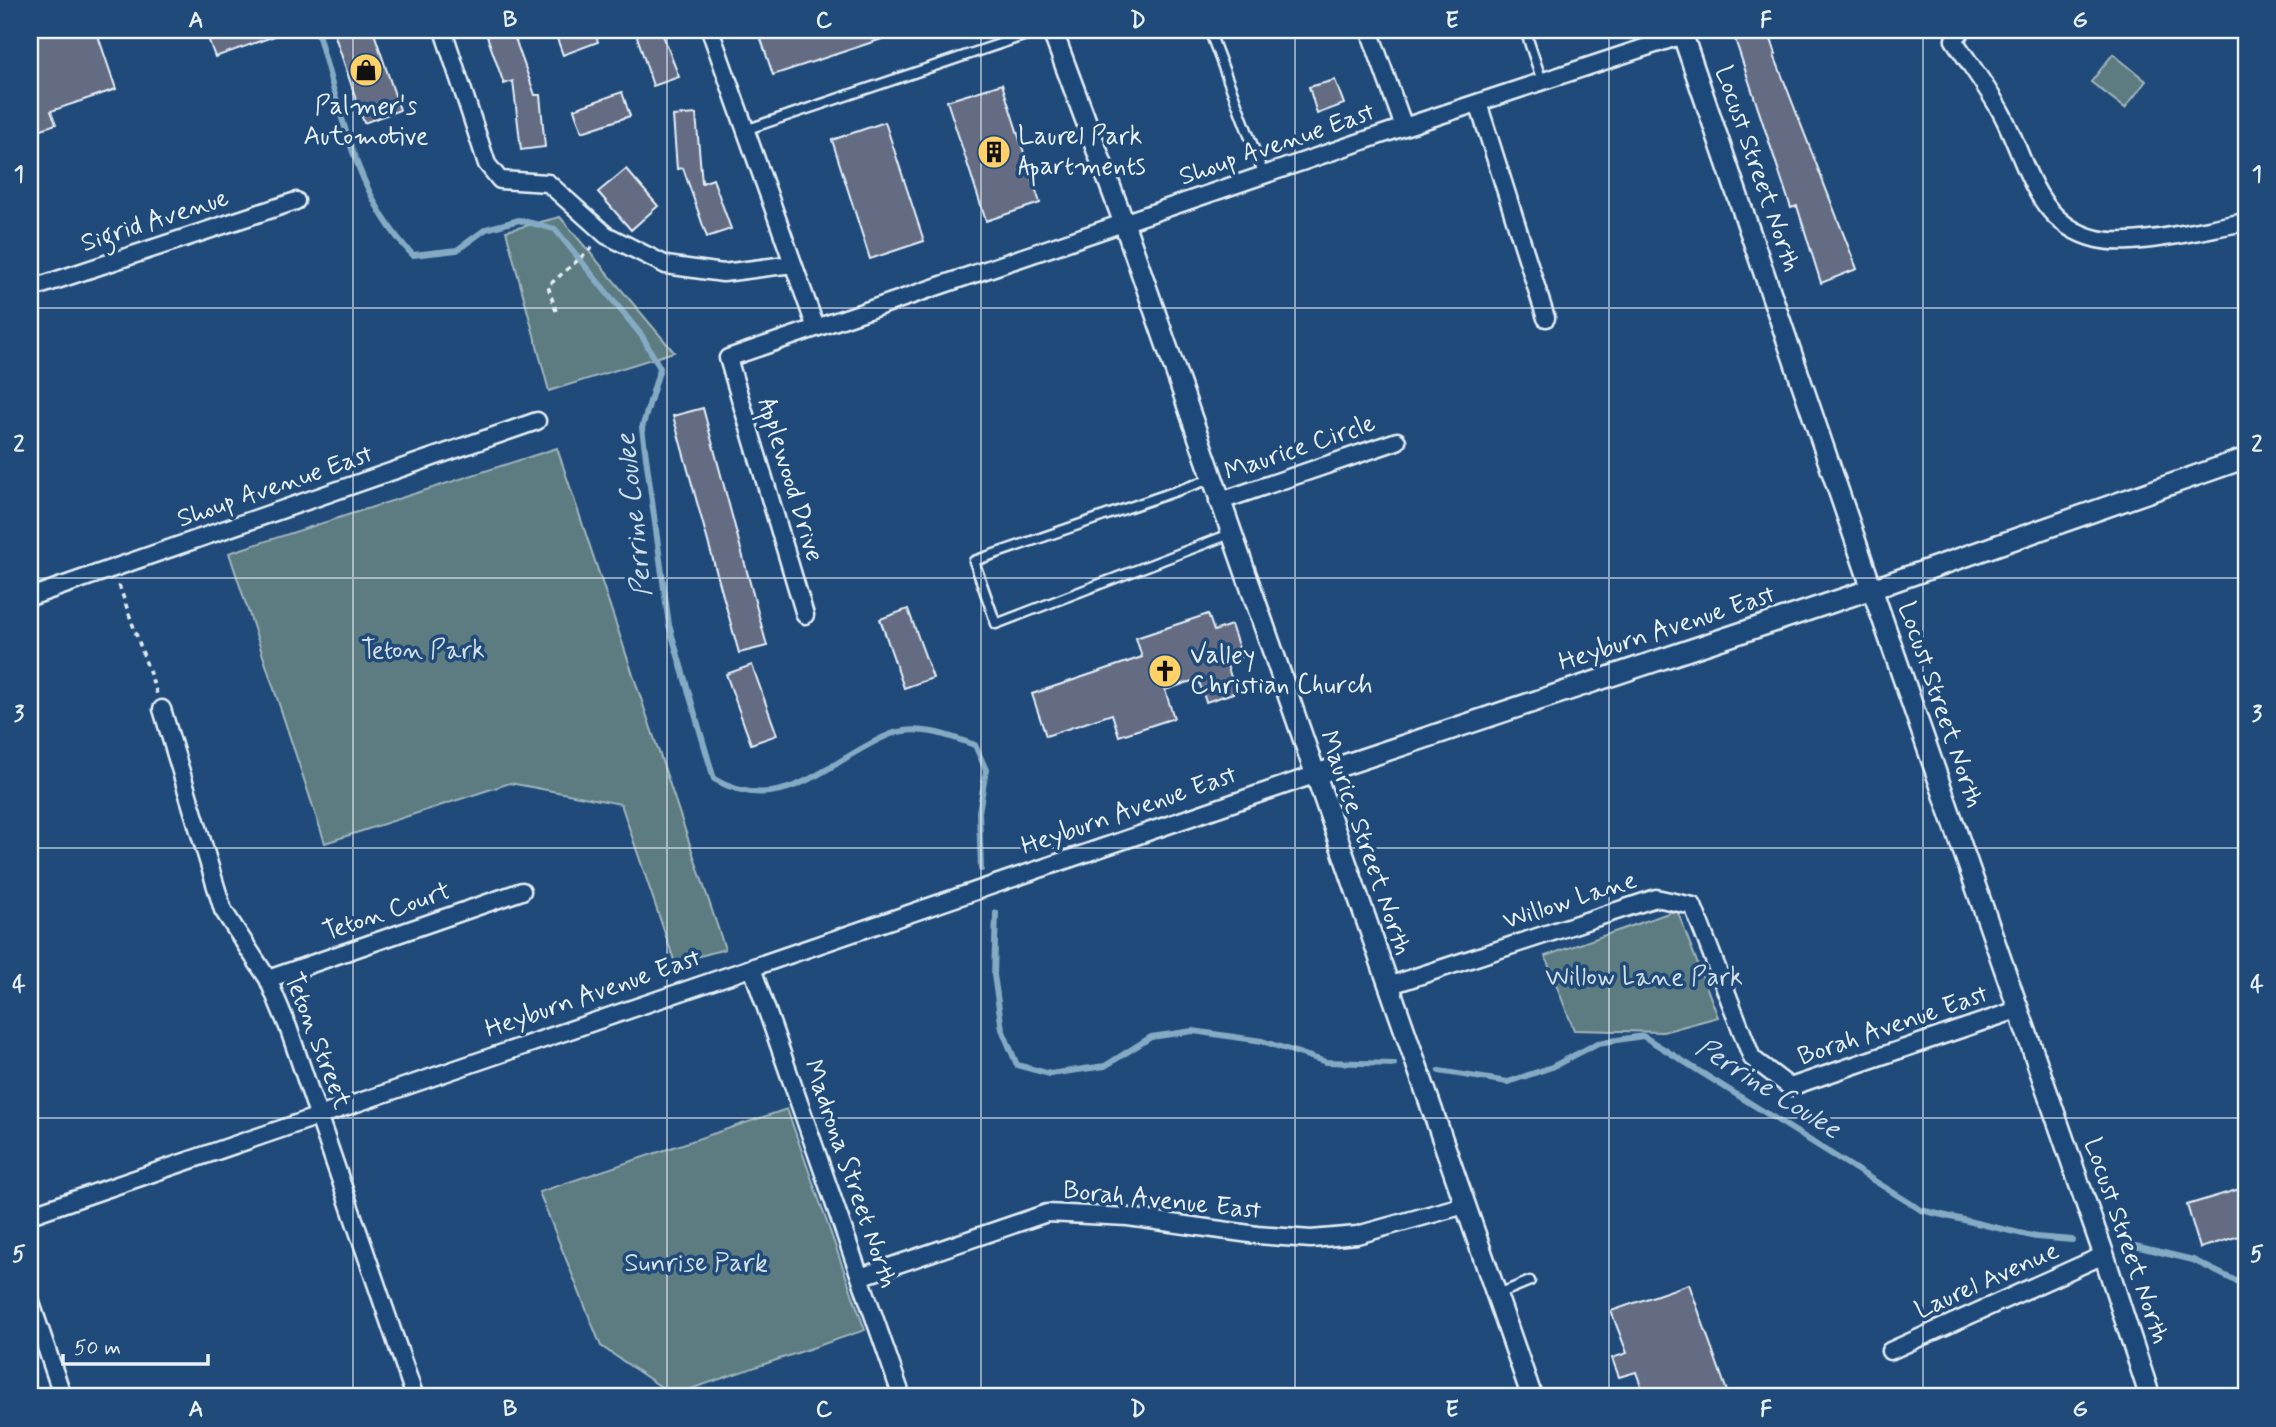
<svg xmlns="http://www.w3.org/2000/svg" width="2276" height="1427" font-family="Mynerve,sans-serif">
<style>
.green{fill:#5b7c81;stroke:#a2b6bc;stroke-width:2}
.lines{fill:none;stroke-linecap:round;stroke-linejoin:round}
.stream{stroke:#85aac3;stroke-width:6}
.building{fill:#636c83;stroke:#e8f1f8;stroke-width:2}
.service-casing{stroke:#e8f1f8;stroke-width:13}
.minor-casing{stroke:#e8f1f8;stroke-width:21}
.tertiary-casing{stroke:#e8f1f8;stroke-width:24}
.path{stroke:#e8f1f8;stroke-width:3.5;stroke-dasharray:5 5;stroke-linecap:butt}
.service{stroke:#1f4a7a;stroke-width:8}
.minor{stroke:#1f4a7a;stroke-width:16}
.tertiary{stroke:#1f4a7a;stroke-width:19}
.grid{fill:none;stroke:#e8f1f8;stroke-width:2;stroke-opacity:0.55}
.labels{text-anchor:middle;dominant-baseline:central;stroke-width:7;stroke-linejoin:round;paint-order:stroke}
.poi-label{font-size:26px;fill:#e8f1f8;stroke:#1f4a7a;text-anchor:start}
.street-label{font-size:26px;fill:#e8f1f8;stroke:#1f4a7a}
.park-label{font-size:26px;fill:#d3dfe6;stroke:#1f4a7a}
.water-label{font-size:28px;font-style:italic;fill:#cfdfeb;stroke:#1f4a7a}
.neatline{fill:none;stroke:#e8f1f8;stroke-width:2.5}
.grid-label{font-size:23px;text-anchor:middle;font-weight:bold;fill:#e8f1f8}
</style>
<rect width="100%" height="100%" fill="#1f4a7a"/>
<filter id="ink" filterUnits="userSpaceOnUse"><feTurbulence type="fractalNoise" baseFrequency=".0143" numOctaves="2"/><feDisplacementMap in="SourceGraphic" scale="14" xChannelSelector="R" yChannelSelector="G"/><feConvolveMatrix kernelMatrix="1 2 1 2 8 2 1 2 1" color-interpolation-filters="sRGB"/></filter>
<g filter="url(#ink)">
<path class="green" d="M2113,54L2146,81L2125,108L2091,82Z
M560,217L674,352L549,391L506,231Z
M557,448L725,949L675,963L621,804L510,783L325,843L229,553Z
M1677,910L1718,1017L1663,1032L1574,1030L1545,956Z
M787,1109L865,1330L673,1395L601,1346L539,1192Z"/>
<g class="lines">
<path class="stream" d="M317,30C338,103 357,200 413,255L457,250L486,229L519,220L555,229L642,336L660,368L642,428L669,625L714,779C784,820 830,758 891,734C919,724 949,736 975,745L986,770L979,812L981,869
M996,913L994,975L1002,1029L1017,1065L1050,1074L1105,1066L1151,1037L1193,1031L1262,1041L1326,1062L1394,1064
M1439,1071L1508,1082L1552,1067L1598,1043L1643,1036L1921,1210L2036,1237L2072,1240
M2131,1245L2193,1260L2246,1286"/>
</g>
<path class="building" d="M51,30H96L116,89L51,111L56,124L30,133V37Z
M205,30H286V32L215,57Z
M333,30H373L400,110L364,123Z
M504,30H512L535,95H540L545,147L521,150L513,81L504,84L487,36Z
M554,30H594L598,42L563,55Z
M635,30H661L679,77L653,86Z
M758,30H899L900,33L773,75Z
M1732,30H1768L1776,54L1774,55L1857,269L1821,283L1797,206L1791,208Z
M1335,80L1344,104L1317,114L1309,87Z
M1002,84L1040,203L986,221L947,101Z
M622,92L630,116L582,132L574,109Z
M696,114L702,183L713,179L731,229L707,237L683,168L677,169L673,116Z
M885,122L924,241L870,259L832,140Z
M626,169L658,206L631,230L598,192Z
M703,408L767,646L739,653L673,416Z
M908,609L933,678L904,688L880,619Z
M1208,614L1214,631L1231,625L1242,657L1226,662L1236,692L1206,702L1198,679L1165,690L1174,718L1119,736L1112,714L1046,736L1032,694L1142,657L1136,638Z
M752,665L777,735L751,744L726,674Z
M2246,1187V1234L2200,1248L2187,1205Z
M1689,1284L1729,1397H1645L1636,1372L1619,1377L1612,1358L1627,1353L1611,1311Z"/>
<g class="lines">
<defs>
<path id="service" d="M1209,30L1264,175
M1525,30L1542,81
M745,130L1041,30
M1211,479L974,561L996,624L1230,534
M1496,1295L1530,1281"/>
<path id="minor" d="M443,30L487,164L500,180L548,183L606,235L666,265L723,273L793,264
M710,30L816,328
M1369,30L1404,127
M1962,30L1954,40C1969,63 1987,87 2001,112C2027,160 2034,224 2097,239C2133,248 2208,228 2246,222
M1478,103L1546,318
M30,289L296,201
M1218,502L1397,441
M30,597L537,421
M805,615L728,358L1404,127L1683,35
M162,709L223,910L268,979L288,1027L415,1397
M752,968L902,1397
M268,979L522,891
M1388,986L1656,898L1693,906L1752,1058L1790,1087L2017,1010
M30,1215L1314,775
M860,1277L1047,1213L1128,1217L1257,1235L1311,1239L1357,1235L1465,1205
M30,1300L63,1397
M1890,1351L2104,1255"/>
<path id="tertiary" d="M1052,30L1124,223L1532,1397
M1681,30L1872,589L2104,1255L2150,1397
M1314,775L1872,589L2246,458"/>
</defs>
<use href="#service" class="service-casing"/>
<use href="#minor" class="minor-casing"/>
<use href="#tertiary" class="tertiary-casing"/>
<path class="path" d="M556,311L548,286L594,246
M119,585L157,694"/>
<use href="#service" class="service"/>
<use href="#minor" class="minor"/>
<use href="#tertiary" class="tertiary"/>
</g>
</g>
<path class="grid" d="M353,30V1397M667,30V1397M981,30V1397M1295,30V1397M1609,30V1397M1923,30V1397M30,308H2246M30,578H2246M30,848H2246M30,1118H2246"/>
<defs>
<symbol id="shop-disc" viewBox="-11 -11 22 22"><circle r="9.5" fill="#ffd166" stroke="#1f4a7a"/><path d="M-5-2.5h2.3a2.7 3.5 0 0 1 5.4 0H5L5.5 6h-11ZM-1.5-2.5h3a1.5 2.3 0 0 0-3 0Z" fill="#111"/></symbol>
<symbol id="building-disc" viewBox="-11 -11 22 22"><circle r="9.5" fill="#ffd166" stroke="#1f4a7a"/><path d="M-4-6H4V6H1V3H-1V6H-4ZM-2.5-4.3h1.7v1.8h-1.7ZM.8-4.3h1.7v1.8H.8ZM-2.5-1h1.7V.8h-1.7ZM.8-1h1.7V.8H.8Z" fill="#111"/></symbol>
<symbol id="church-disc" viewBox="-11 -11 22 22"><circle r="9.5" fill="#ffd166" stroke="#1f4a7a"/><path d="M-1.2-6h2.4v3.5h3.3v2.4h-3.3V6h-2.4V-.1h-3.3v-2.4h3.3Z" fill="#111"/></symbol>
</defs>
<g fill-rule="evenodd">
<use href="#shop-disc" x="347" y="51" width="38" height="38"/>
<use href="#building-disc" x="975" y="133" width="38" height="38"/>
<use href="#church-disc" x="1146" y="652" width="38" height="38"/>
</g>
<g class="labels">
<g class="poi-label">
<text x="366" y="107" text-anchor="middle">Palmer's<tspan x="366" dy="30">Automotive</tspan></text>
<text x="1018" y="137">Laurel Park<tspan x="1018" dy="30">Apartments</tspan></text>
<text x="1190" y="656">Valley<tspan x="1190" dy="30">Christian Church</tspan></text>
</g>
<g class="street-label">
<text transform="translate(1277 145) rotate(-19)">Shoup Avenue East</text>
<text transform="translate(1757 169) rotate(71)">Locust Street North</text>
<text transform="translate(155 221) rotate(-18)">Sigrid Avenue</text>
<text transform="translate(1300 448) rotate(-19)">Maurice Circle</text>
<text transform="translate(790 480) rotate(73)">Applewood Drive</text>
<text transform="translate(275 487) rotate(-19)">Shoup Avenue East</text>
<text transform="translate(1667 629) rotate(-18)">Heyburn Avenue East</text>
<text transform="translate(1940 705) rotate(71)">Locust Street North</text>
<text transform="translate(1129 811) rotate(-19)">Heyburn Avenue East</text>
<text transform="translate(1365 843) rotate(71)">Maurice Street North</text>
<text transform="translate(1570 901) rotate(-18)">Willow Lane</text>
<text transform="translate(387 912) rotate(-19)">Teton Court</text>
<text transform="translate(593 994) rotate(-19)">Heyburn Avenue East</text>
<text transform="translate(1893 1026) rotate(-19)">Borah Avenue East</text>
<text transform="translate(317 1041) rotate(69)">Teton Street</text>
<text transform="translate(850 1174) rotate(71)">Madrona Street North</text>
<text transform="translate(1162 1201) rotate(6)">Borah Avenue East</text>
<text transform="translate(2126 1241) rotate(71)">Locust Street North</text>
<text transform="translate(1987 1281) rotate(-24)">Laurel Avenue</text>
</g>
<g class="park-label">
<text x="423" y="651">Teton Park</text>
<text x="1644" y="978">Willow Lane Park</text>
<text x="696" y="1264">Sunrise Park</text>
</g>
<g class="water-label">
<text transform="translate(635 515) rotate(-96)">Perrine Coulee</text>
<text transform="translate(1768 1089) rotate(32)">Perrine Coulee</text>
</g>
</g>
<rect width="2276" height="1427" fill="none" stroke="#1f4a7a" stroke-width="77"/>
<path d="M63 1354v10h145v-10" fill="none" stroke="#e8f1f8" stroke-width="3.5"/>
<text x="74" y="1354" font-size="21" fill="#e8f1f8" stroke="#1f4a7a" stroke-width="5" paint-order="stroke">50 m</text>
<rect x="38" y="38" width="2200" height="1350" class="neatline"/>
<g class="grid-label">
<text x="196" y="27">A</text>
<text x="510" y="27">B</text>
<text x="824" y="27">C</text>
<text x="1138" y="27">D</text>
<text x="1452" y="27">E</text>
<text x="1766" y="27">F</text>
<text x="2080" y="27">G</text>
<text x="19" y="181">1</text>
<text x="2257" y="181">1</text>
<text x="19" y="451">2</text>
<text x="2257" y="451">2</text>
<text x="19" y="721">3</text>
<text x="2257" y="721">3</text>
<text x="19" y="991">4</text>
<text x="2257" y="991">4</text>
<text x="19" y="1261">5</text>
<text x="2257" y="1261">5</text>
<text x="196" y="1416">A</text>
<text x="510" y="1416">B</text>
<text x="824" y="1416">C</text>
<text x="1138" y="1416">D</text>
<text x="1452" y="1416">E</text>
<text x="1766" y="1416">F</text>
<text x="2080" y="1416">G</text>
</g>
</svg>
